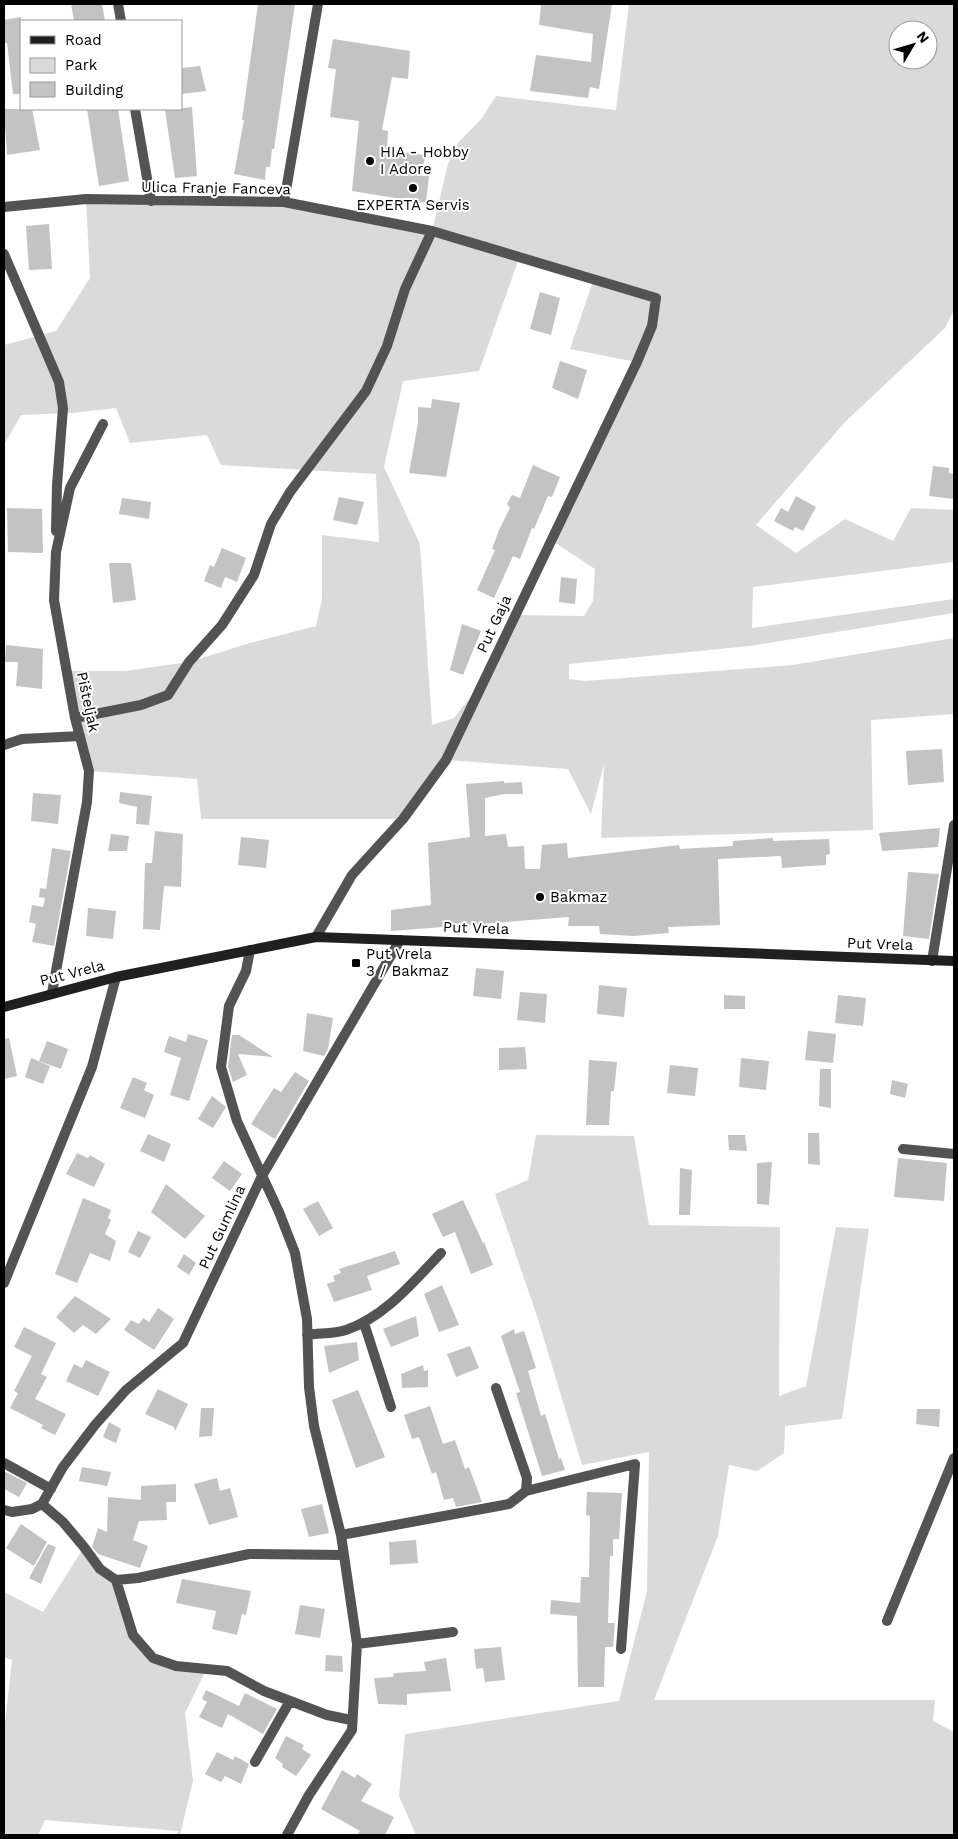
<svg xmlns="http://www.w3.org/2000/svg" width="958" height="1839" font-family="'Work Sans',sans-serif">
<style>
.green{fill:#dadada;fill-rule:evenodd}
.building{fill:#c3c3c3}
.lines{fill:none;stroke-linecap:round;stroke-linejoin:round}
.street{stroke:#535353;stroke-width:10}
.secondary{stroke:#202020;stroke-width:10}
.poi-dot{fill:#000;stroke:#fff;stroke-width:2}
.labels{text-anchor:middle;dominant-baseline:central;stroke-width:4;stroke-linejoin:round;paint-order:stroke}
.poi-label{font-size:15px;fill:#000;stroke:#fff;text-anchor:start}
.street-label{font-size:15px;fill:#000;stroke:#fff}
</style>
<rect width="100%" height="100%" fill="#fff"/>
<path class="green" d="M629,4H954V310L945,328L844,423L756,525L796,553L845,519L893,541L911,508L954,510V562L753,587L752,628L954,599V613L750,646L569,664V679L585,681L793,665L954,638V714L871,720L873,830L601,838L604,764L591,814L568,769L447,760L403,819H201L197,779L89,771L66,671H125L189,662L250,643L316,626L322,599V535L379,542L376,474L221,465L207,435L130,443L116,408L72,413L21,415L4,445V345L56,331L90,278L86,199L284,202L432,231L448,164L458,143L482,118L496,96L616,110ZM898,30H928V60H898ZM518,261L593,281L570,349L636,362L551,540L595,569L593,601L584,616L515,615L486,677L454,718L432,725L420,544L384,467L403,381L479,371Z
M536,1135L634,1136L649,1225L780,1227L779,1396L806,1386L836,1227L869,1229L842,1419L785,1426L784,1453L757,1471L729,1465L718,1536L654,1700H935L933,1721L954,1732V1835H416L399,1796L405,1734L619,1701L647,1591L649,1452L582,1465L537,1316L495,1194L528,1180Z
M84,1547L116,1580L133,1635L153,1658L206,1670L185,1713L193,1781L180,1835H177L178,1831L45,1820L38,1835H4V1731L12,1660L4,1657V1592L43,1612Z"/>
<path class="building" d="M71,4H102L105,21H74Z
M258,4H295L274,149H272L270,167H266L265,180L234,174L244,120H242Z
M541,4H612L599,89L590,87L588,98L530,91L536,55L591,62L593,34L539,25Z
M21,17V94H13L7,43H4V20Z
M333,39L410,51L408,79L392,77L382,130L388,131L387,150L425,155L422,176H429L426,203L352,191L359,121L330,117L336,69L328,68Z
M200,66L206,91L181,94V68Z
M192,107L197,176L175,178L165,110Z
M4,109H32L40,150L7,155Z
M87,109H118L129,181L99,186Z
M49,224L52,269L29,270L26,226Z
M540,292L560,298L551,335L530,329Z
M560,361L587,370L578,399L552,388Z
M432,399L460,403L446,477L409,473L418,423V407L431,408Z
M533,465L560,477L552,497L548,496L534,529L532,528L520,559L513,556L494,598L477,590L495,550L492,549L499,530L510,508L507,504L512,495L520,498Z
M933,466L949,468V473L954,474V499L929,496Z
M796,496L816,507L803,531L795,527L793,531L774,521L781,508L788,512Z
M339,497L364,502L357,525L333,520Z
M122,498L151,502L149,519L119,514Z
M7,508L42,509L43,553L8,552Z
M222,548L246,558L237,582L225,577L221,588L204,581L210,565L214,567Z
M109,563H131L136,600L113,603Z
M561,577L577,579L575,604L559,602Z
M462,624L481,631L463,675L450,670Z
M6,645L43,649L42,689L16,686L18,662H5Z
M942,749L944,782L908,785L906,751Z
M504,781V783L522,782L523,794H504L485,798V836L506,834L508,847L524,846L525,869H540L542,845L567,843L568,858L679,845L680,849L733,846V841L773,838V841L829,839L830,854L826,855V865L782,868L781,856L718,859L720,925L668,927L669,933L634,936L600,934L599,926H568L569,917L391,931V910L431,905L428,843L470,837L466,784Z
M120,792L152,796L149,825L136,824L137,807L119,803Z
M33,793L61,795L58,824L31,821Z
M940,828L938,847L882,851L879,833Z
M155,831L183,834L181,887L164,886L160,930L143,929L145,863H152Z
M111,834L129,836L127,851H108Z
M241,837L269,840L266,868L238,865Z
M52,848L71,851L54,946L32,942L36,924L29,922L32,905L43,907L45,898L39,897L40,888L46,889Z
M908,872L939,874L929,939L903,936Z
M88,908L116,911L113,939L86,936Z
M476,968L504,971L501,999L473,996Z
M599,985L627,988L624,1017L597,1014Z
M520,992L547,994L545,1023L517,1020Z
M724,995L745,996V1009H724Z
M838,995L866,998L863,1026L835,1023Z
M307,1013L333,1018L328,1049L324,1056L303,1051Z
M808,1031L836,1034L833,1063L805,1060Z
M188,1034L208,1040L189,1101L170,1095L181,1058L164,1052L169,1036L186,1042Z
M232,1035H239L273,1057L238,1054L247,1075L233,1082L228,1067Z
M9,1038L17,1076L4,1079V1039Z
M47,1041L68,1049L61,1069L39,1061Z
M525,1047L527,1069L499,1070V1048Z
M31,1058L50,1066L43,1084L25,1077Z
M741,1058L769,1061L766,1090L739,1087Z
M589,1060L617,1062L614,1091H611L609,1125H586Z
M670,1065L698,1068L695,1096L667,1093Z
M820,1069H831V1108L819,1106Z
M295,1072L309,1081L275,1139L251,1124L274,1088L281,1092Z
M133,1077L147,1083L144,1090L154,1095L145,1118L120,1108Z
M892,1080L908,1084L905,1098L890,1094Z
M212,1096L226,1107L213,1128L198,1119Z
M808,1133H819L820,1165L808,1164Z
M148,1134L171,1144L164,1162L140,1151Z
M728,1135H745L747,1151L729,1150Z
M77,1153L88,1158L90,1155L105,1164L94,1187L66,1174Z
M898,1158L947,1163L944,1201L894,1197Z
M224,1161L242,1174L230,1191L212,1178Z
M772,1162L769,1205L757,1204V1163Z
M680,1168L692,1170L690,1215H679Z
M166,1184L205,1216L185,1239L151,1212Z
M83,1198L111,1210L108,1218L111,1220L105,1234L116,1241L110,1261L90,1253L77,1283L55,1274Z
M463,1200L483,1243L484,1242L493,1265L471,1274L455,1232L443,1237L432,1214Z
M318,1201L333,1228L319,1236L303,1209Z
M138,1231L151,1237L140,1258L128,1252Z
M395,1251L400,1264L367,1276L372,1290L334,1302L327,1284L335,1281L333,1276L341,1273L339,1269Z
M184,1254L196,1263L189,1275L177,1267Z
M442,1285L459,1325L439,1332L424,1294Z
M75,1296L111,1319L96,1334L83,1325L74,1333L56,1317Z
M158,1308L174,1319L154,1350L124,1330L131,1320L139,1324L143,1318L149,1322Z
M416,1316L419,1336L391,1347L383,1329Z
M24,1327L56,1343L41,1374L47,1377L35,1399L66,1414L55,1435L41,1428L43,1425L10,1408L18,1393L14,1391L32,1356L14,1347Z
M514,1329L515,1334L524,1331L536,1368L528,1371L541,1416L545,1414L559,1459L561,1458L565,1470L542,1476L516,1393L520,1392L501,1336Z
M357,1342L359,1360L329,1373L324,1346Z
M470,1346L479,1368L456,1377L447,1354Z
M86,1360L110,1372L98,1396L66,1381L74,1364L82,1368Z
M423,1365L424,1371L428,1370V1387L402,1388L401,1374Z
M158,1389L188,1404L175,1431L174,1427L145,1414Z
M358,1390L385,1457L356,1468L332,1400Z
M430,1406L443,1444L455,1440L465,1469L469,1467L482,1502L456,1507L453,1498L444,1500L436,1472L432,1474L419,1437L412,1439L404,1415Z
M201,1408H214L212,1436L199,1437Z
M917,1409H940L939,1427L916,1424Z
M109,1422L121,1429L116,1443L103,1437Z
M82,1467L111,1472L107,1486L79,1481Z
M4,1471L27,1483L19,1497L4,1489Z
M217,1478L220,1491L230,1488L238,1517L209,1525L194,1484Z
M176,1484V1502H166L167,1520L139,1521L133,1540L148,1546L140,1568L98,1554L92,1547L98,1528L107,1532L108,1497L141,1500V1486Z
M587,1492L622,1493L619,1539H613V1556H610L608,1623H615L613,1647H605L604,1687H578L577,1616L550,1614L551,1600L580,1603L581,1577H589L590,1516L586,1515Z
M322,1504L329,1533L309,1537L301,1509Z
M21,1524L47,1542L34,1566L6,1548Z
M416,1540L418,1563L390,1565L389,1542Z
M48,1544L56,1547L41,1584L29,1578Z
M182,1579L251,1591L246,1615L242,1614L237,1635L212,1629L216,1611L176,1603Z
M300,1605L325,1609L320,1638L295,1634Z
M501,1647L505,1680L485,1682L483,1668L476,1669L474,1649Z
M326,1655L342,1656L343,1672L325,1671Z
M446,1658L451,1691L407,1694V1705L378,1704L374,1678L393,1677L394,1673L426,1671L424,1662Z
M206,1690L239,1706L245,1693L277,1709L263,1734L228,1714L222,1728L199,1717L207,1702L202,1699Z
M286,1736L304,1745L302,1749L311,1755L296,1776L282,1767L283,1764L275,1758Z
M217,1752L233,1760L235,1756L249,1764L241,1784L225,1776L221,1782L205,1774Z
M342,1770L355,1778L357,1774L372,1784L361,1801L394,1817L385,1835H357L360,1831L321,1809Z"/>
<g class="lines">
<path class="street" d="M118,4L121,21
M135,109L151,201
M284,202L318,4
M4,207L86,199L284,202L432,231L656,298L652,326L637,362L446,760L403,819L352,875L316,937
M4,254L59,382L63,408L57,485L56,531
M75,718L141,705L168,695L189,662L222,625L254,575L271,524L290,492L366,391L387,346L405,289L432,231
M4,745L22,739L80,736
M250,950L246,971L229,1006L221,1067L237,1121L279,1212L295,1253L307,1319L309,1387L314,1426L341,1535L357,1644L352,1730L309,1795L287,1835
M932,961L954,825
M52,993L87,802L89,771L75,718L54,600L56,552L70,488L103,424
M903,1149L954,1154
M4,1283L92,1067L116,977
M364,1323L391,1407
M307,1335C320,1333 334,1334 346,1330C385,1317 413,1282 441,1253
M4,1463L51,1489
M526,1491L635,1464L621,1649
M42,1504L63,1522L84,1547L100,1569L116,1580L138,1578L249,1554L344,1555
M4,1510L12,1512L32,1509L42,1504L63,1467L95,1425L126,1390L183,1343L262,1176L400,940
M341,1535L509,1504L526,1491L527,1478L496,1388
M116,1580L133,1635L153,1658L176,1666L227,1671L264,1691L327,1715L351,1720
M887,1621L954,1458
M357,1644L453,1632
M255,1762L290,1701"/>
<path class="secondary" d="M4,1007L116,977L316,937L954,961"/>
</g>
<g class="poi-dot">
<circle cx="370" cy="161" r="5"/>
<circle cx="413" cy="188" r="5"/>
<circle cx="540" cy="897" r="5"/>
<rect x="351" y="958" width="10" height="10" rx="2.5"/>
</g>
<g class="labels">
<g class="poi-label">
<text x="380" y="152">HIA - Hobby<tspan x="380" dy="17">I Adore</tspan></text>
<text x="413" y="205" text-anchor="middle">EXPERTA Servis</text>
<text x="550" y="897">Bakmaz</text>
<text x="366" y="954">Put Vrela<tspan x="366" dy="17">3 / Bakmaz</tspan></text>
</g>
<g class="street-label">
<text transform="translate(216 188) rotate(1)">Ulica Franje Fanceva</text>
<text transform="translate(494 624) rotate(-65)">Put Gaja</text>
<text transform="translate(88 702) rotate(78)">Pišteljak</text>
<text transform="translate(476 928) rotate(2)">Put Vrela</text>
<text transform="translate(880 944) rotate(2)">Put Vrela</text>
<text transform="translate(72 973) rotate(-14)">Put Vrela</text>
<text transform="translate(222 1227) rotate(-65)">Put Gumlina</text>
</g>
</g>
<rect width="958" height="1839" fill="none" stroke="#000000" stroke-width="10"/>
<rect x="20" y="20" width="162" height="90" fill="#ffffff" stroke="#999999"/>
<rect x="30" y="36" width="25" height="8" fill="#202020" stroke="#999999"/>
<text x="65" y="45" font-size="15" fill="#000000">Road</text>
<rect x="30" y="58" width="25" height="15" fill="#dadada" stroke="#999999"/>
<text x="65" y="70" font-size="15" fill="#000000">Park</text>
<rect x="30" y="82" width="25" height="15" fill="#c3c3c3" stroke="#999999"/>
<text x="65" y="95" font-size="15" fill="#000000">Building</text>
<g transform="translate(913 45) rotate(52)"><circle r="24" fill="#ffffff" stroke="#999999"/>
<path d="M0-4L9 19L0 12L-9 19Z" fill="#000000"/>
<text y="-8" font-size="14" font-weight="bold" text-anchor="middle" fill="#000000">N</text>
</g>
</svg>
